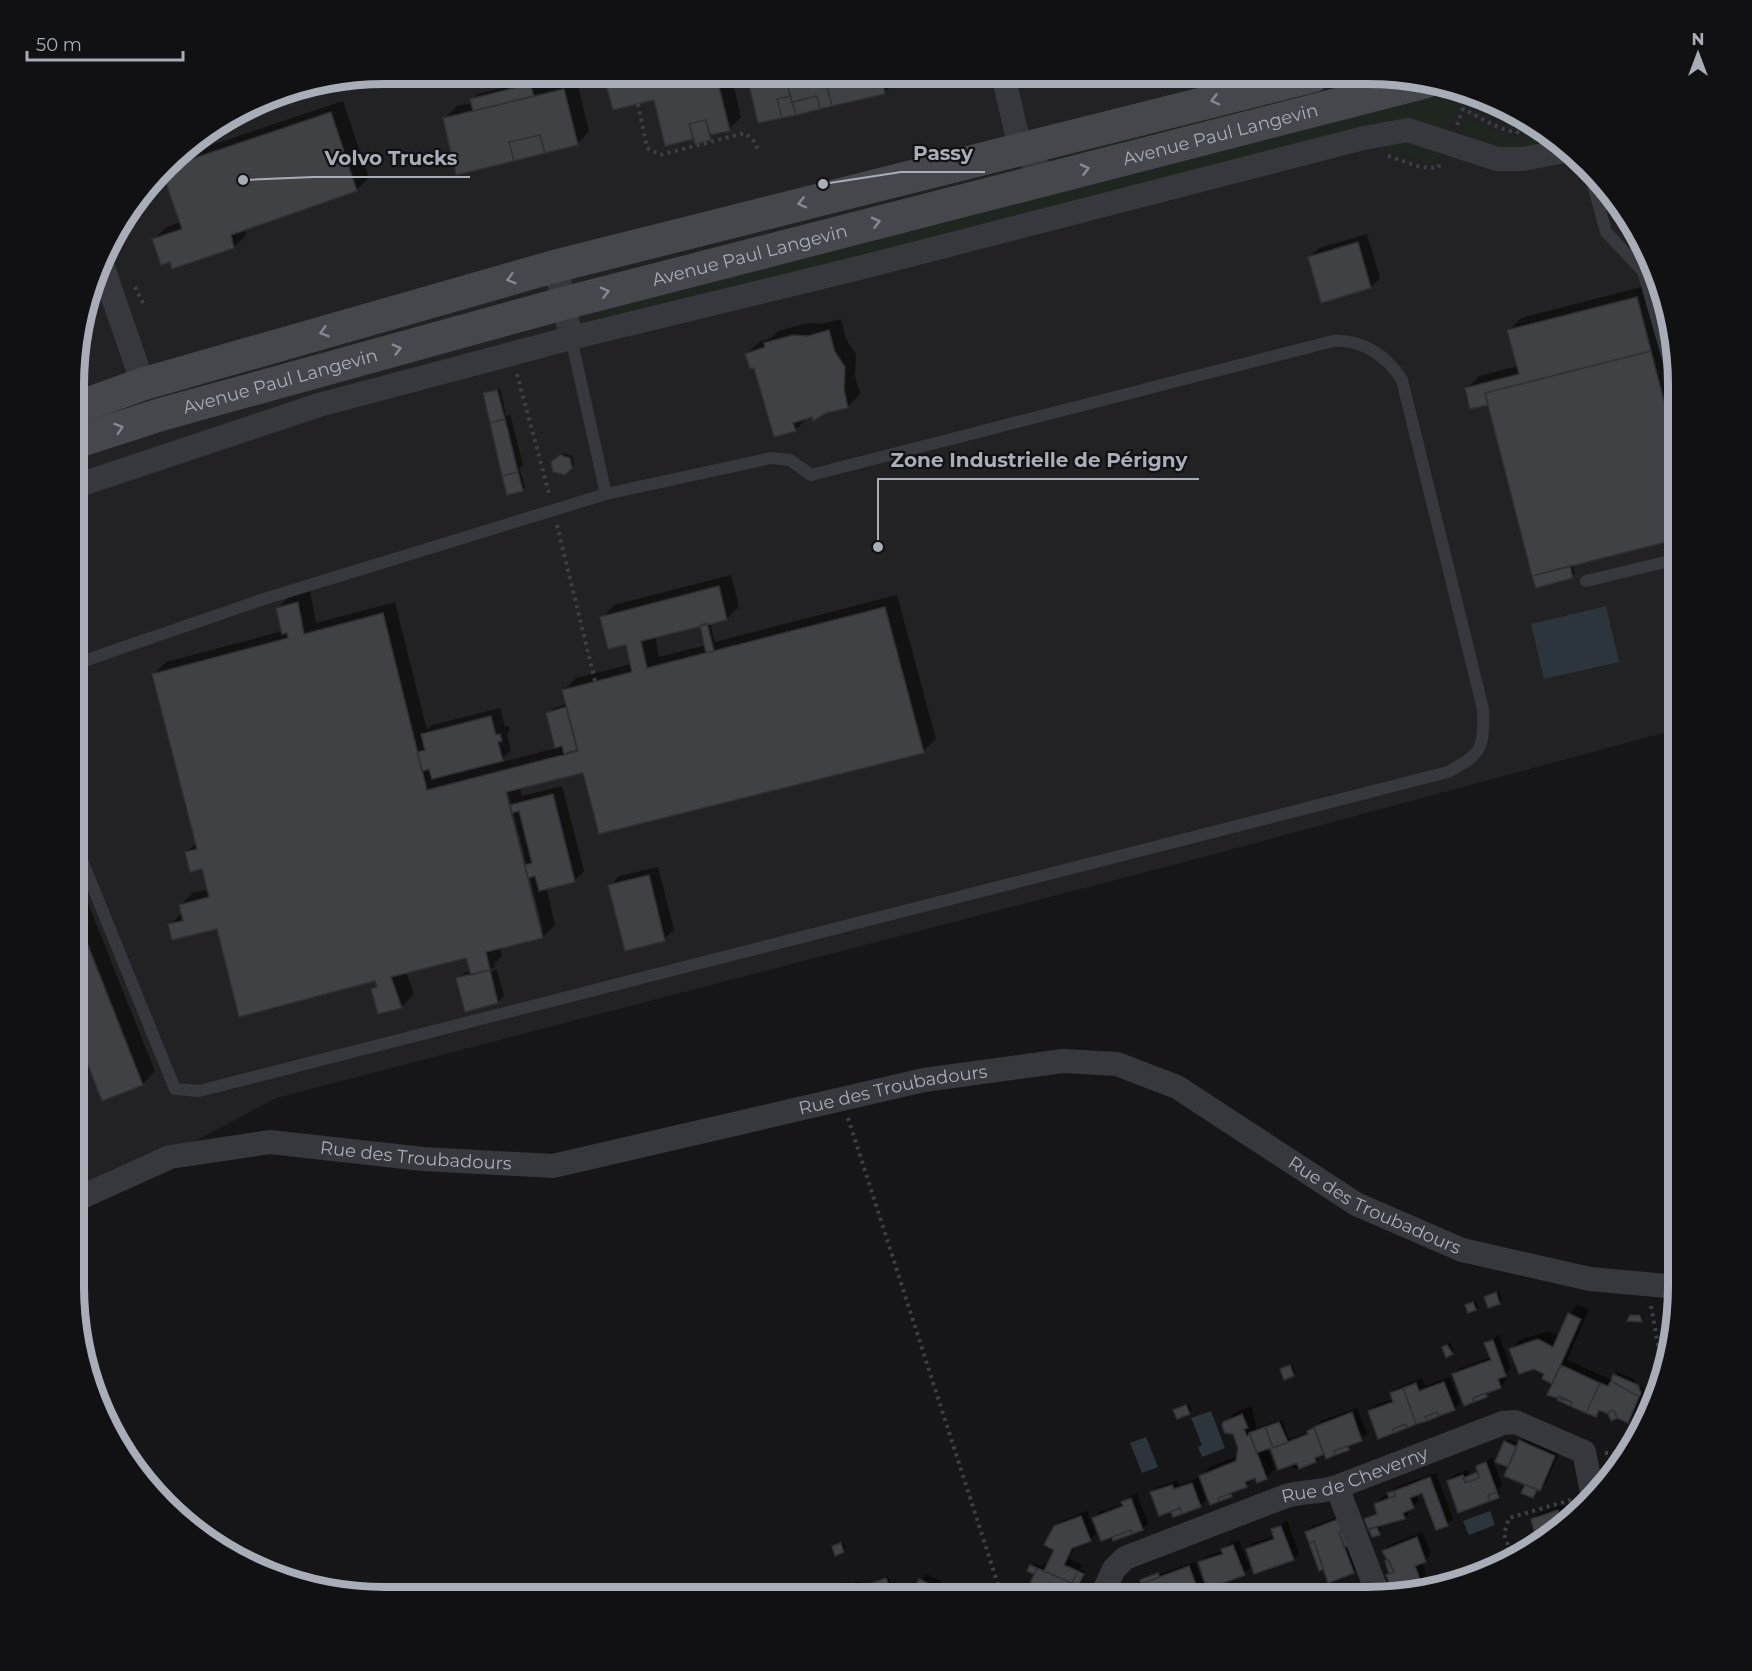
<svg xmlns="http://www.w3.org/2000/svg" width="1752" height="1671" font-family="Montserrat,sans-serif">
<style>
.built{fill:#222225}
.green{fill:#1e261f}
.water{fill:#2c353c}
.shadow{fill:#0007;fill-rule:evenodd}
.building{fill:#404145;stroke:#303034;stroke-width:1.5}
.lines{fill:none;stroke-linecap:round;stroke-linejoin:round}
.path{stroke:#3d3f44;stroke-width:4;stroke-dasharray:3 4.5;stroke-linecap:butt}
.service{stroke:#37383d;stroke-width:12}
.minor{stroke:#37383d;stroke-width:24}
.secondary{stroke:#45474d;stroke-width:33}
.oneway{stroke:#858993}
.labels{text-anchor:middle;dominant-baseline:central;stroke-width:4.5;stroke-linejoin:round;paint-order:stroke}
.street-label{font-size:18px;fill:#a8adb8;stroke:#111113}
.rim{fill:none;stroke:#a8adb8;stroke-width:8}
.leader{fill:none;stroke:#a8adb8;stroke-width:2}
.callout-dot{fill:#a8adb8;stroke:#111113;stroke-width:2}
.callout-label{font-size:20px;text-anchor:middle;font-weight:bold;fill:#a8adb8;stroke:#111113;stroke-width:4.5;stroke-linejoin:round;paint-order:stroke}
</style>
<rect width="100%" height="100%" fill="#161618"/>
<path class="built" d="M385,74L1408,76L1523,115L1614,195L1655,266L1678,365V729L1200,858L276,1098L75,1205L79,324L115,229L180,150L284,90Z"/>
<path class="green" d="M1361,76H1396L1061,167L1052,150Z
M1449,90L1456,113L1448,131L607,320L600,315L599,308L608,301Z
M1463,95L1523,115L1534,125C1517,127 1468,114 1463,95Z
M1471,120C1499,132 1512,144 1543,132L1545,134C1527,165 1485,143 1460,134L1466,123Z
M1408,144L1440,153L1437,161L1432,163L1397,155L1381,147Z
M1643,1430L1630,1450L1626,1433Z"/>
<path class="water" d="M1606,606L1619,662L1544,679L1531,624Z
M1211,1411L1225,1448L1202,1457L1198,1447L1202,1445L1191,1418Z
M1146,1437L1158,1467L1142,1473L1130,1443Z
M1490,1511L1495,1525L1469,1535L1463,1521Z"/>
<path class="shadow" d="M605,74L896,75L897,80L885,92L781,117L749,79L733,83L741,117L729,129L712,133L710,139L695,138L655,98Z
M576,77L589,131L577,144L444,119L457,106L472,103V99L478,94L536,79L538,87Z
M343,101L369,178L356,190L244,229L246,235L234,247L154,239L167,227L181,222L164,170L176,157Z
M1367,234L1380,278L1371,287L1310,257L1319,248Z
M1649,285L1678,396V537L1572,564L1575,574L1572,576L1489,403L1471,407L1467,389L1479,376L1518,366L1509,330L1521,318Z
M841,319L846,339L856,354L855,376L860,394L848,406L808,417L795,430L747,354L759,342L771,338L778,331L807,323L821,324Z
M500,388L506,416L510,414L523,465L518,470H520L525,487L522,490L484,394Z
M564,453L572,456L574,465L564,473L555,460Z
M731,575L739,606L727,619L710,623L715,642L897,595L936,739L923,751L585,771L520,787L522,796L562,786L584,871L575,880L546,887L555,925L543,937L500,948L502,956L493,965L496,967L463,975V978L497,970L504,996L498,1002L466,1010L458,979L464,973L471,971L468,956L406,972L414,994L401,1007L373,989L378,984L376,979L218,927L170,925L182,913L180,906L193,893L209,889L203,867L187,852L197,842L153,675L166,662L283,631L277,608L290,596L310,591L316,623L395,602L427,730L432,725L500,708L505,727L509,726L510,731L507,734L511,750L498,763L557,748L548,713L554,708L567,704L563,691L576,678L632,664L627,643L602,618L614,605ZM701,625L706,645L659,657L655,636ZM506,784L543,930H540L503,785Z
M658,867L674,930L664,939L610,886L619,876Z
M76,873L155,1071L143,1084L103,1099L76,1030Z
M1499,1291L1502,1300L1499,1302L1486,1298Z
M1476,1301L1478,1307L1475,1309L1467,1306Z
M1578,1305L1589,1310L1567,1360L1612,1380L1617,1372L1635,1380L1638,1388H1641L1640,1382L1644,1391L1634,1415L1628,1421L1602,1409L1595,1416L1557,1377L1552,1382L1546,1373L1511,1349L1520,1340L1548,1331L1559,1336L1569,1314Z
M1634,1313L1642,1314L1643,1319L1641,1321L1632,1316Z
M1499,1335L1511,1369L1504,1375L1506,1381L1500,1387L1488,1391L1486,1396L1453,1375L1459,1369L1491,1357L1486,1343Z
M1450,1343L1454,1350L1452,1353L1443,1347Z
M1292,1364L1296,1373L1293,1375L1282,1369Z
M1450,1377L1460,1403L1454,1409L1370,1411L1375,1405L1393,1399L1391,1393L1397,1388L1422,1378L1425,1386Z
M1189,1403L1192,1411L1189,1413L1175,1410Z
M1252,1406L1256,1428L1282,1420L1289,1439L1309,1432L1321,1421L1357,1408L1367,1434L1350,1444V1447L1347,1439L1321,1454L1316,1461L1295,1469L1279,1443L1267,1447L1275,1469L1266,1478L1256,1476L1246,1486L1233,1491L1232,1495L1201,1476L1210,1467L1238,1456L1240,1448L1234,1432L1225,1423L1234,1413Z
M1527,1435L1560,1450L1546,1483L1540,1489L1537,1488L1535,1494L1510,1466L1505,1442L1508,1439L1519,1444Z
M1492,1457L1502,1485L1495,1492L1500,1490L1498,1497L1449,1481L1454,1475L1468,1470L1470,1475L1479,1471L1477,1467Z
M1436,1473L1453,1519L1447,1524L1423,1491L1416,1494L1419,1501L1409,1509L1410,1512L1404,1518L1379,1525L1381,1531L1379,1533L1371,1530L1376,1525L1365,1519L1378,1511L1375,1504L1381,1498L1401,1485Z
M1198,1478L1206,1500L1200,1506L1174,1515L1172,1510L1151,1493L1157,1487L1178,1480L1180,1485Z
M1137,1493L1148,1523L1142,1529L1114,1537L1118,1533L1094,1518L1099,1512L1123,1504L1128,1497Z
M1564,1505L1566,1511L1563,1514L1566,1524L1538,1544L1532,1520L1538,1514Z
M1087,1511L1096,1534L1090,1540L1076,1545L1069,1559L1082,1565L1080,1569L1085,1571L1079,1589L1073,1595L1069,1593L1067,1597H1030L1028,1591L1039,1568L1034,1572L1031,1566L1034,1563L1041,1566L1044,1563L1048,1565L1056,1549L1055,1527L1062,1521Z
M1343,1515L1359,1566L1353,1572L1322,1568L1306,1532L1312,1526Z
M1287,1521L1299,1553L1294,1559L1255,1572L1248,1549L1253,1543L1275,1536L1273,1530Z
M1423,1532L1431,1555L1422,1563L1426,1575L1420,1580L1387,1575L1391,1572L1389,1560L1384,1551L1389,1545Z
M1239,1540L1250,1568L1244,1574L1199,1563L1205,1557L1223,1551L1228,1544Z
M843,1542L846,1548L843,1551L833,1547Z
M1195,1562L1203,1583L1197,1589L1141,1580Z
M926,1574L941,1581L936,1591L948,1597H913Z
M1461,1575L1468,1578L1458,1581Z
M888,1576L891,1583L895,1581L901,1597H824L830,1589L849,1582L850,1584L859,1581L861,1587Z"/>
<path class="building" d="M603,74L785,75L790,96L777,99L782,118L758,123L748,81L719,87L730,131L710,135L706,120L689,124L694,139L665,146L654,100L613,110Z
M785,75H824L832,106L820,109L817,96L792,102Z
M824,75H881L885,94L832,106Z
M1110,75H1133L1121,78Z
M530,84L534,96L473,111L470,99Z
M564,89L578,145L545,153L540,135L509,142L514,161L456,175L443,118Z
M790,96L796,115L782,118L777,99Z
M817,96L820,109L796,115L792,102Z
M331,112L357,191L231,235L234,248L172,269L170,262L161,265L152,239L182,229L162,172L165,168Z
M706,120L711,140L695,144L689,124Z
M540,135L545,153L514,161L509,142Z
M1358,242L1371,288L1321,303L1308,257Z
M1637,297L1651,351L1485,393L1488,405L1470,409L1465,388L1519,374L1507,330Z
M829,330L835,352L845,367L844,389L848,408L826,413L813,421L812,417L793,423L796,431L774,437L754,368L750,369L745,354L765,347L764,343L793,335L808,336Z
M1651,351L1678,455V539L1532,576L1485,393Z
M497,390L505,419L490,423L483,393Z
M505,419L518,472L502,476L490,423Z
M560,455L570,458L572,468L565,475L553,472L551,462Z
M518,472L523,491L507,495L502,476Z
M1570,566L1573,578L1536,588L1532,576Z
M719,586L727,620L641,641L647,668L885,607L924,753L599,834L583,773L506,792L543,938L486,952L490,970L471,975L466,958L391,977L402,1008L378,1014L371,989L377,987L375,981L239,1017L217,929L172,940L168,924L183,921L179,905L209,897L202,869L190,872L185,852L197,849L152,674L288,638L287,633L282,634L276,608L298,602L304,634L383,613L427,790L578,751L562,690L632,672L626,645L608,649L600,617Z
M707,623L714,651L706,653L700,625Z
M566,707L577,750L564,754L562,746L555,748L546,713Z
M491,716L496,735L500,734L502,741L498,742L503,761L432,779L429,769L422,771L417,752L425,750L421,734Z
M553,794L575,882L539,891L535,876L528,878L525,865L532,863L519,811L512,813L510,805Z
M649,875L665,941L625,951L608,885Z
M76,915L143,1085L102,1101L76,1034Z
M490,970L498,1003L465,1012L456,978Z
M1496,1292L1500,1304L1488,1308L1484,1297Z
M1473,1302L1476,1310L1468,1313L1465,1305Z
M1568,1313L1581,1319L1552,1384L1542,1379L1544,1374L1534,1369L1519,1374L1509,1349L1538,1339L1553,1347Z
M1630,1315H1640L1642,1322L1627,1321Z
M1493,1340L1506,1376L1498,1379L1501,1388L1473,1398L1474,1402L1464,1406L1452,1374L1491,1360L1484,1343Z
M1447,1345L1453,1354L1446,1358L1442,1347Z
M1290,1365L1294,1376L1284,1380L1280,1369Z
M1561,1365L1600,1383L1586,1413L1570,1406L1572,1402L1547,1395Z
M1613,1374L1638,1385L1641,1393L1639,1397L1611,1381Z
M1611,1381L1639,1397L1628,1423L1617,1418L1615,1412L1611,1410L1608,1414L1599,1410L1596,1417L1586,1413L1600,1383L1608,1386Z
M1444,1382L1455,1410L1439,1416L1437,1412L1425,1417L1427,1421L1416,1424L1403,1388L1416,1383L1419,1391Z
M1403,1388L1416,1424L1407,1428L1406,1424L1393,1429L1394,1433L1378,1439L1368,1411L1393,1402L1390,1393Z
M1486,1393L1487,1397L1474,1402L1473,1398Z
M1559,1396L1572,1402L1570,1406L1557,1400Z
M1186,1405L1190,1414L1177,1419L1173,1410Z
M1611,1410L1615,1412L1617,1418L1611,1421L1608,1414Z
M1352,1412L1362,1441L1334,1451L1335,1455L1326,1459L1314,1427Z
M1437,1412L1439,1416L1427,1421L1425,1417Z
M1242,1414L1248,1428L1244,1429L1247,1436L1250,1434L1267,1479L1257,1483L1255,1478L1245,1482L1247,1487L1218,1498L1220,1501L1210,1505L1199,1476L1236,1461L1238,1448L1233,1434L1225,1433L1222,1426L1223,1422Z
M1279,1422L1288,1442L1273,1448L1265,1427Z
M1406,1424L1407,1428L1394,1433L1393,1429Z
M1265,1427L1273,1448L1308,1434L1307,1431L1314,1428L1324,1454L1315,1458L1316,1462L1299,1469L1297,1463L1278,1470L1270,1448L1257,1453L1249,1433Z
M1519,1440L1555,1456L1540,1491L1504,1476Z
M1504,1441L1517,1447L1508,1467L1495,1462Z
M1348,1446L1349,1450L1335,1455L1334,1451Z
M1486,1462L1497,1492L1488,1495L1490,1501L1458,1513L1447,1481L1463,1475L1465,1483L1479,1478L1476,1466Z
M1478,1472L1479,1478L1465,1483L1463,1478Z
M1430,1477L1448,1526L1436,1530L1422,1493L1410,1498L1414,1508L1403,1513L1405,1519L1368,1529L1364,1519L1377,1514L1374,1504L1395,1496L1394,1491Z
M1192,1483L1201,1507L1182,1514L1180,1508L1159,1516L1150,1492L1172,1485L1174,1489Z
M1525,1485L1537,1489L1533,1498L1521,1493Z
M1394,1491L1395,1496L1389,1498L1387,1493Z
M1497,1492L1499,1498L1490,1501L1488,1495Z
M1231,1493L1232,1497L1220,1501L1218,1498Z
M1131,1498L1143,1530L1132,1534L1131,1530L1101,1541L1092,1518L1123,1506L1121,1502Z
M1180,1508L1182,1514L1173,1517L1171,1512Z
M1558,1510L1561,1518L1557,1519L1561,1530L1537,1545L1531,1519Z
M1081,1516L1091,1541L1072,1548L1064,1565L1078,1571L1072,1583L1044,1571L1054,1550L1044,1545L1054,1526Z
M1338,1519L1342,1531L1339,1532L1354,1573L1328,1583L1314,1541L1309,1543L1305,1532Z
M1281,1526L1294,1560L1254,1574L1246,1549L1274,1539L1271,1529Z
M1377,1527L1380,1535L1372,1537L1369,1530Z
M1131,1530L1132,1534L1113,1541L1112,1537Z
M1342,1531L1348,1546L1344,1547L1339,1532Z
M1417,1537L1426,1562L1415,1566L1421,1582L1393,1592L1386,1575L1394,1572L1382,1551Z
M1314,1541L1323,1569L1319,1571L1309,1543Z
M841,1543L844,1552L835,1556L832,1546Z
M1233,1545L1245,1575L1207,1589L1198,1562L1223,1554L1221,1549Z
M1389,1560L1394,1572L1389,1574L1385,1561Z
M1030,1565L1037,1568L1034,1574L1027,1571Z
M1189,1566L1198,1590L1180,1597H1146L1141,1584Z
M1037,1568L1078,1586L1074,1597L1067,1593L1065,1597H1027L1029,1593L1026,1592Z
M1078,1571L1084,1574L1078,1586L1072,1583Z
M1158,1573L1160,1577L1141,1584L1140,1580Z
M886,1578L889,1586L857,1597L854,1590Z
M919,1579L936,1587L931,1597H911Z
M853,1586L857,1597H847L844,1589Z
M889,1586L894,1597H861Z
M843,1587L847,1597H822L823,1595Z"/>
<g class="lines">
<path class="path" d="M1458,93L1463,109C1484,119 1515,142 1537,128
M638,104L647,148L660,155L745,133L755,142L758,151
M1457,125L1463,109
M1388,156L1420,167L1438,168L1441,162
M114,233L120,253
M135,287L144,305
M88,302L94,321
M517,374L550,497
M557,525L595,681
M848,1118L1002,1597
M1651,1306L1662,1367
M1605,1453H1629
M1513,1559L1504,1534L1509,1518L1574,1499"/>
<path class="service" d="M1590,174L1606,232L1643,271L1678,394
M571,338L606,494
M1586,581L1678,559
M77,848L175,1089L199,1091L1448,772C1483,753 1484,748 1483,709L1402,380C1387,356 1362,339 1333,341L811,475L790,460L771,458L606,494L264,599L78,663"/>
<g class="minor">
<path d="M1003,75L1020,148L1049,178"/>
<path d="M102,265L143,384"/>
<path d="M556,266L571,338"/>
<path d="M79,485L319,405L571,338L863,267L1364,138L1408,130L1497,159H1523L1564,151"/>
<path id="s1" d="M75,1200L170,1157L270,1142L423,1159L553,1166L924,1080L1063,1061L1117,1064L1177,1087L1356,1204L1462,1250L1590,1279L1678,1287"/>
<path d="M1337,1487L1379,1597"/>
<path id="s2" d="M1101,1597L1114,1569L1125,1558L1286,1496C1304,1491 1318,1493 1337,1487L1503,1423L1515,1422L1584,1452L1593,1497"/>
</g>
<g class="secondary">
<path d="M79,407L143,384L556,266L1313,76"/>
<path id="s3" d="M79,441L159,415L565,303L1425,82"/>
</g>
</g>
<defs><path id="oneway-chevron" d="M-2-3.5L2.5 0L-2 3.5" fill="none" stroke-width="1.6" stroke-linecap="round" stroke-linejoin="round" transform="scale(1.5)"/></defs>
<g class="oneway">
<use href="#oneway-chevron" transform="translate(1215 100) rotate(166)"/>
<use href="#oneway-chevron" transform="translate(1085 169) rotate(-14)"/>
<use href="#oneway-chevron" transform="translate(802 203) rotate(166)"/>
<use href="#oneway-chevron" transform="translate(876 222) rotate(-14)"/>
<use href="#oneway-chevron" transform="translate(511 279) rotate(164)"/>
<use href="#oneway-chevron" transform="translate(605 292) rotate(-14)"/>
<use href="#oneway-chevron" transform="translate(324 332) rotate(164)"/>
<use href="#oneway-chevron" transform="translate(397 349) rotate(-15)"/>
<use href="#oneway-chevron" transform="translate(119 428) rotate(-18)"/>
</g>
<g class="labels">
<g class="street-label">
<text stroke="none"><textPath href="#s3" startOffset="1182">Avenue Paul Langevin</textPath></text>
<text stroke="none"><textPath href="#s3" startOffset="696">Avenue Paul Langevin</textPath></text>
<text stroke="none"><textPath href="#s3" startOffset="210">Avenue Paul Langevin</textPath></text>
<text stroke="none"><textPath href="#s1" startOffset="838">Rue des Troubadours</textPath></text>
<text stroke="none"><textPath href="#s1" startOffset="352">Rue des Troubadours</textPath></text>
<text stroke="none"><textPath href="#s1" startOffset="1360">Rue des Troubadours</textPath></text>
<text stroke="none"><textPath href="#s2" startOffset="291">Rue de Cheverny</textPath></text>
</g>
</g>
<path d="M0 0H1752V1671H0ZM385 84H1367A301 301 0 0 1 1668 385V1286A301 301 0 0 1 1367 1587H385A301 301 0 0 1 84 1286V385A301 301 0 0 1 385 84Z" fill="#111113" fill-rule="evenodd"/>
<path class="rim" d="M385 84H1367A301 301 0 0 1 1668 385V1286A301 301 0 0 1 1367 1587H385A301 301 0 0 1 84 1286V385A301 301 0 0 1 385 84Z"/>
<path class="leader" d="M823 184L901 172H985M243 180L313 177H470M878 547L878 479H1199"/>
<g class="callout-dot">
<circle cx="823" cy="184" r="6"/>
<circle cx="243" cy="180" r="6"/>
<circle cx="878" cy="547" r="6"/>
</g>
<g class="callout-label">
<text x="943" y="160">Passy</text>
<text x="391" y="165">Volvo Trucks</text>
<text x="1039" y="467">Zone Industrielle de Périgny</text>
</g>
<g transform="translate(1698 54)" stroke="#111113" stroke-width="4.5" paint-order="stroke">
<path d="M0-4.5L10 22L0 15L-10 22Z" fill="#a8adb8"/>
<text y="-9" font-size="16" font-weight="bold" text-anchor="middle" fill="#a8adb8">N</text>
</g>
<path d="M27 51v9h156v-9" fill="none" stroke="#a8adb8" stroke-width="3"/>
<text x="36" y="51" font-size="18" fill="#a8adb8" stroke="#111113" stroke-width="4.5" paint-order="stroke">50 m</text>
</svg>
